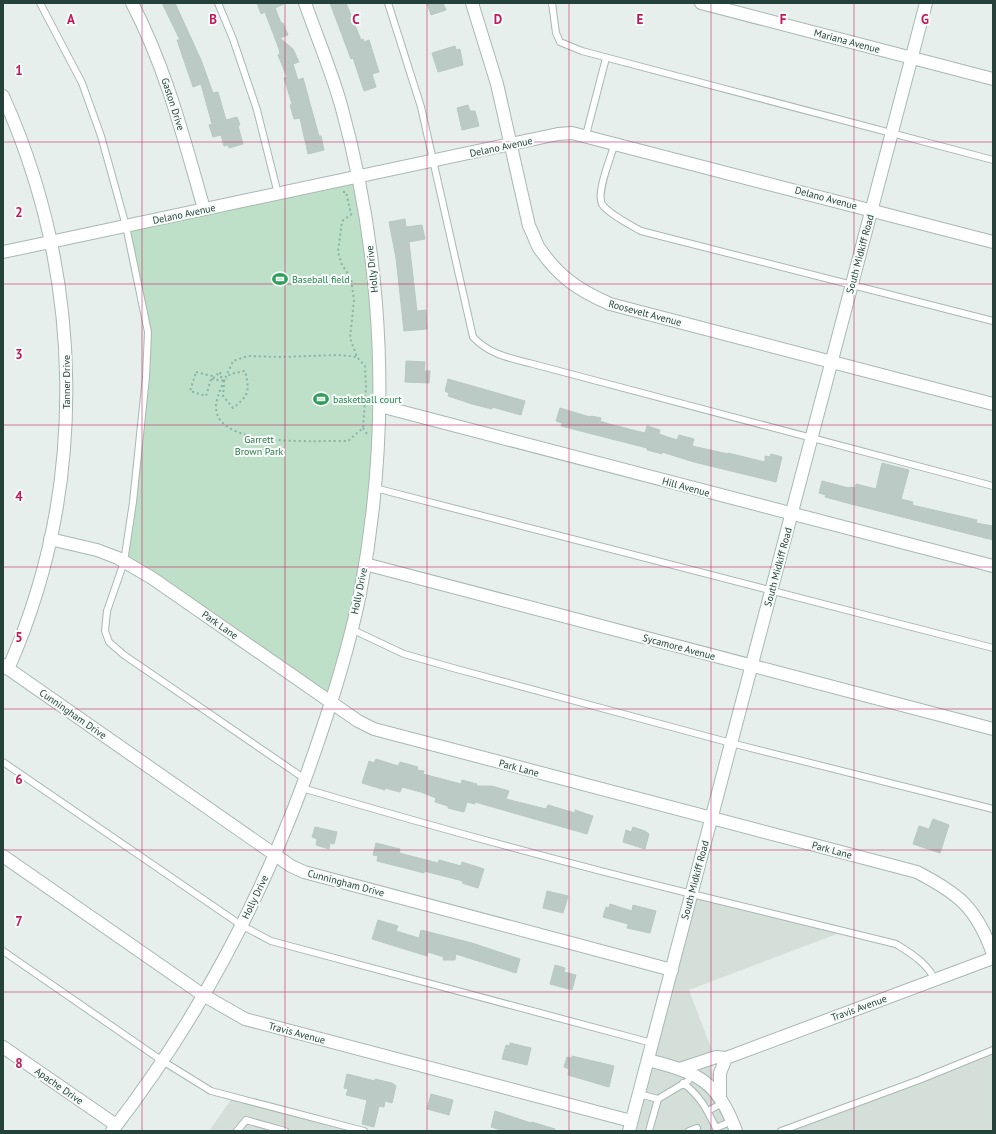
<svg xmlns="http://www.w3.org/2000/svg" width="996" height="1134" font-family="'PT Sans',sans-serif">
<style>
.built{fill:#d4dfda}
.green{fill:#bfe0c8}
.building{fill:#bbcac4;stroke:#b8c9c2}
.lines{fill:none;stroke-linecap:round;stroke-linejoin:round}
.lane-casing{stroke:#a8b8b2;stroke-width:8}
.street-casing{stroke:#a8b8b2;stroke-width:14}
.secondary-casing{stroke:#a4bbb3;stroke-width:14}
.path{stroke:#86b3a5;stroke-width:2;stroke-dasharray:2 3;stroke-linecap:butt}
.lane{stroke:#fff;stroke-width:6}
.street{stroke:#fff;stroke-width:12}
.secondary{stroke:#fff;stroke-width:12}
.grid{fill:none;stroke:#c2185b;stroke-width:1;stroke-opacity:0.55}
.labels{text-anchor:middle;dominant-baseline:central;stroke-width:4;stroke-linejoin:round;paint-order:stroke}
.street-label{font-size:10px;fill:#24423a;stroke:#f7fbf9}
.leisure-label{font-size:10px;fill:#27864d;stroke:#f7fbf9;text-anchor:start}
.park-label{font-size:10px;fill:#2d7a4b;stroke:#f7fbf9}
.grid-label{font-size:13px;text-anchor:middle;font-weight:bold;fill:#c2185b;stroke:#f7fbf9;stroke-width:4;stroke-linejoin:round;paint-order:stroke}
</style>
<rect width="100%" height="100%" fill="#e6efeb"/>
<path class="built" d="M690,892L842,932L689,990L716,1061L709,1064L734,1131H627Z
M993,1050V1131H777Z
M233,1097L363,1131H209Z"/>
<path class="green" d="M358,177L375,292L374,502L331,702L124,562L133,502L148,332L127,228Z"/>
<path class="building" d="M162,3H175L201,60L213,93L218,92L226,120L237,117L240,125L238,126L243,144L229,148L228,145L224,146L221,135L213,137L209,125L212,124L201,84L193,87L177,40H180Z
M257,3H286L275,8L281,23H283L288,35L280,38L293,49L299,62L293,64L298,80L303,78L319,136H321L324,150L308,154L300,118L294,119L290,105L292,104L284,78L287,77L278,55L280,54L279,49L265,12L261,14Z
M330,3H346L361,40L363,39L364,42L369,40L379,72L372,74L376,87L364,91L353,58L351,59Z
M427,3H443L446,10L431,15Z
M455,46L456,50L460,49L463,65L438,72L432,53Z
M468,105L470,111H475L479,126L462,130L457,108Z
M405,219L406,227L422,225L425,239L409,242L417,311L426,310L427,329L404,331L396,258L389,222Z
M406,361L425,362L424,371H430L429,383L405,382Z
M448,379L525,401L521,415L492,407V409L472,404L448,396L449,393L445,391Z
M560,408L590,417L591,416L601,418L600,421L609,424L645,433L647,426L660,430L659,434L677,440L679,435L694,439L692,446L728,454V453L765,462V456L770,457L771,454L782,457L776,482L694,462L662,452V454L647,450V448L561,426L562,423L556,421Z
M882,463L909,470L901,499L913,502L912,505L977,520L976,523L993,526V540L851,504L825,497L826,495L819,493L822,481L849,488L850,487L855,488L856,484L876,489Z
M376,759L398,766L400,762L418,767L417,770L424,771L423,774L461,784L462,780L477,784L476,786H492L509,791L506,799L546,809L548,805L575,813V810L593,816L587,834L475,802V804L467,802L464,812L448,808V806L435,802L436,798L421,792L402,787L400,792L385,788V790L362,783L369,761L374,763Z
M933,819L949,825L940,853L913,844L919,826L929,829Z
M315,827L337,832L334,844L330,843L329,849L316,845L317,839L312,837Z
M633,827L645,831L649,834L645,849L623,842L626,830L631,832Z
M376,843L400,849L399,853L438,863L439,860L461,866L462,862L484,869L478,888L462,883L463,881L424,871V873L377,861L378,856L373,855Z
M547,891L568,896L563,913L543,908Z
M610,904L632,911L633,905L656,911L650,933L627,928L628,924L603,917L606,907L609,908Z
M378,920L398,926L396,931L419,938L421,930L472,943L520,959L516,973L456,954L455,960H443L444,957L428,952L427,956L372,939Z
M555,965L565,968L564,972L576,975L572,990L550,984Z
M510,1043L531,1048L527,1065L502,1059L506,1045L510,1046Z
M572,1056L614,1066L609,1087L568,1075L569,1069L564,1067L567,1057L572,1058Z
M347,1074L375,1081V1079L392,1083L396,1086L392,1103L385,1101L384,1107L379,1106L374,1127L362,1124L367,1100L346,1095L348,1089L344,1088Z
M431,1094L453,1100L449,1115L427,1109Z
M495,1111L531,1123L532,1122L555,1129V1131H504L491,1127Z"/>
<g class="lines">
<defs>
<path id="lane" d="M40,3L82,83L101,136L126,226L148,332L146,377L133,502L124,562L107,611L105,631L109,642L124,655L305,779
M218,3L233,39L257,110L278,194
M388,3L421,107L473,337C490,355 510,358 533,364L993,486
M552,3L556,33L560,42L582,51L993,160
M586,135L606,58
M615,143C611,157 596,192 602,204C607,213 632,226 641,231L993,321
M375,488L993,648
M351,629L404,654L453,668L731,743L993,809
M3,762L241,925L271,941L652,1043
M302,788C431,826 561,862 692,894C760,911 828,927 896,944C912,954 927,963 935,980
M3,951L161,1060L211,1091L364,1131
M683,1083C701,1097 706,1108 716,1128L732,1121
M639,1094L658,1099L688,1081L692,1074
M708,1111L724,1102
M237,1131L246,1120L285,1131
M649,1131L658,1099
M689,1131L697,1128
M781,1131L919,1080L993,1050"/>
<path id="street" d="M132,3C166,68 184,139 204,209
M472,3L497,84L529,226C533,233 535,241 539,248C559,277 578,290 610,304L993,404
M701,3L993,79
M3,96C84,276 89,487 8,669
M3,252L558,134L572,133L993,242
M380,406L993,566
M50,539L97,550L118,558L152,578L358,721L374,729L917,872C959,894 976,907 993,954
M365,564L993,729
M3,665L291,866L304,872L672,970
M3,856L203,995L245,1019L631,1121
M3,1047L116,1125
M648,1060C698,1073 717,1080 736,1131
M680,1069L716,1057L726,1058L993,958
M720,1098V1073L726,1058
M112,1131C194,1025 259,904 305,779C327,718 347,657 360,594C391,432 385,264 341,105C331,70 317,37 305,3"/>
<path id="secondary" d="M629,1131L926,3"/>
</defs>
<use href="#lane" class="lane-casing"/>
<use href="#street" class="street-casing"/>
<use href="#secondary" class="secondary-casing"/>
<path class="path" d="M343,192H346L351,214
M352,214L342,221L338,252L342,265L351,278L354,300L350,338L357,357L365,366L366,387L363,428L348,441C321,440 216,449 216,407C216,395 228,373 233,361L248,356L280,357L338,355L357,357
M196,372L212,376L206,396L190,391Z
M225,381L221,378L222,374L218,372L217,376L211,379L225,381
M224,385L223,396L233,408C249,395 250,392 245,371L230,374L227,379
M363,428L367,434"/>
<use href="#lane" class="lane"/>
<use href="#street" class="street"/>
<use href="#secondary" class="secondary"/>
</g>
<path class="grid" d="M142,3V1131M285,3V1131M427,3V1131M569,3V1131M711,3V1131M854,3V1131M3,142H993M3,284H993M3,425H993M3,567H993M3,709H993M3,850H993M3,992H993"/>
<defs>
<symbol id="stadium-bare" viewBox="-9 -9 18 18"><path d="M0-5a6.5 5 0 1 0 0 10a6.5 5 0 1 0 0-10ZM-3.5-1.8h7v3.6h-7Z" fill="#2e9e5b" stroke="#f7fbf9" stroke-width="2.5" paint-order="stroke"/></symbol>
</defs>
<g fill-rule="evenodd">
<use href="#stadium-bare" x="269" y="268" width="22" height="22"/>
<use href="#stadium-bare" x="310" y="388" width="22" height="22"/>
</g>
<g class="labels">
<g class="street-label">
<text transform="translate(847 41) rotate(15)">Mariana Avenue</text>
<text transform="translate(173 104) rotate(72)">Gaston Drive</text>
<text transform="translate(501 147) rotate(-12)">Delano Avenue</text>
<text transform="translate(826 198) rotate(15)">Delano Avenue</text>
<text transform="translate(184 214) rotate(-12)">Delano Avenue</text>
<text transform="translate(860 254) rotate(-75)">South Midkiff Road</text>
<text transform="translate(372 269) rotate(-96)">Holly Drive</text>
<text transform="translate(645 313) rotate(15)">Roosevelt Avenue</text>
<text transform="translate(66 382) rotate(-90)">Tanner Drive</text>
<text transform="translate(686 487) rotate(15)">Hill Avenue</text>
<text transform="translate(778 567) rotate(-75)">South Midkiff Road</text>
<text transform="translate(359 591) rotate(-78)">Holly Drive</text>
<text transform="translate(220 625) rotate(35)">Park Lane</text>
<text transform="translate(679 647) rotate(15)">Sycamore Avenue</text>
<text transform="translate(73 714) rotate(35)">Cunningham Drive</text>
<text transform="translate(519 768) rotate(15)">Park Lane</text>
<text transform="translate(832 850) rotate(15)">Park Lane</text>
<text transform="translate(695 880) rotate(-75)">South Midkiff Road</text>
<text transform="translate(346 883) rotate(15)">Cunningham Drive</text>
<text transform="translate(255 897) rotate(-64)">Holly Drive</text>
<text transform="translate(859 1008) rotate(-20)">Travis Avenue</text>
<text transform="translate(297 1033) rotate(15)">Travis Avenue</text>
<text transform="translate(59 1086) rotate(35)">Apache Drive</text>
</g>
<g class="leisure-label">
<text x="292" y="279">Baseball field</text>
<text x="333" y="399">basketball court</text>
</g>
<g class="park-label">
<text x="259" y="439">Garrett<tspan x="259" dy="12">Brown Park</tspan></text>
</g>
</g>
<g class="grid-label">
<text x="71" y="24">A</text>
<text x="213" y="24">B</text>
<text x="356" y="24">C</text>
<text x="498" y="24">D</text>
<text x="640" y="24">E</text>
<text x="783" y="24">F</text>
<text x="925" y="24">G</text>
<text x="19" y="75">1</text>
<text x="19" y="217">2</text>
<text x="19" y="359">3</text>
<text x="19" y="501">4</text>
<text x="19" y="642">5</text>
<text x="19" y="784">6</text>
<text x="19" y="926">7</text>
<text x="19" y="1068">8</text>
</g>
<rect width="996" height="1134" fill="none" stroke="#24423a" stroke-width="8"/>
</svg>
